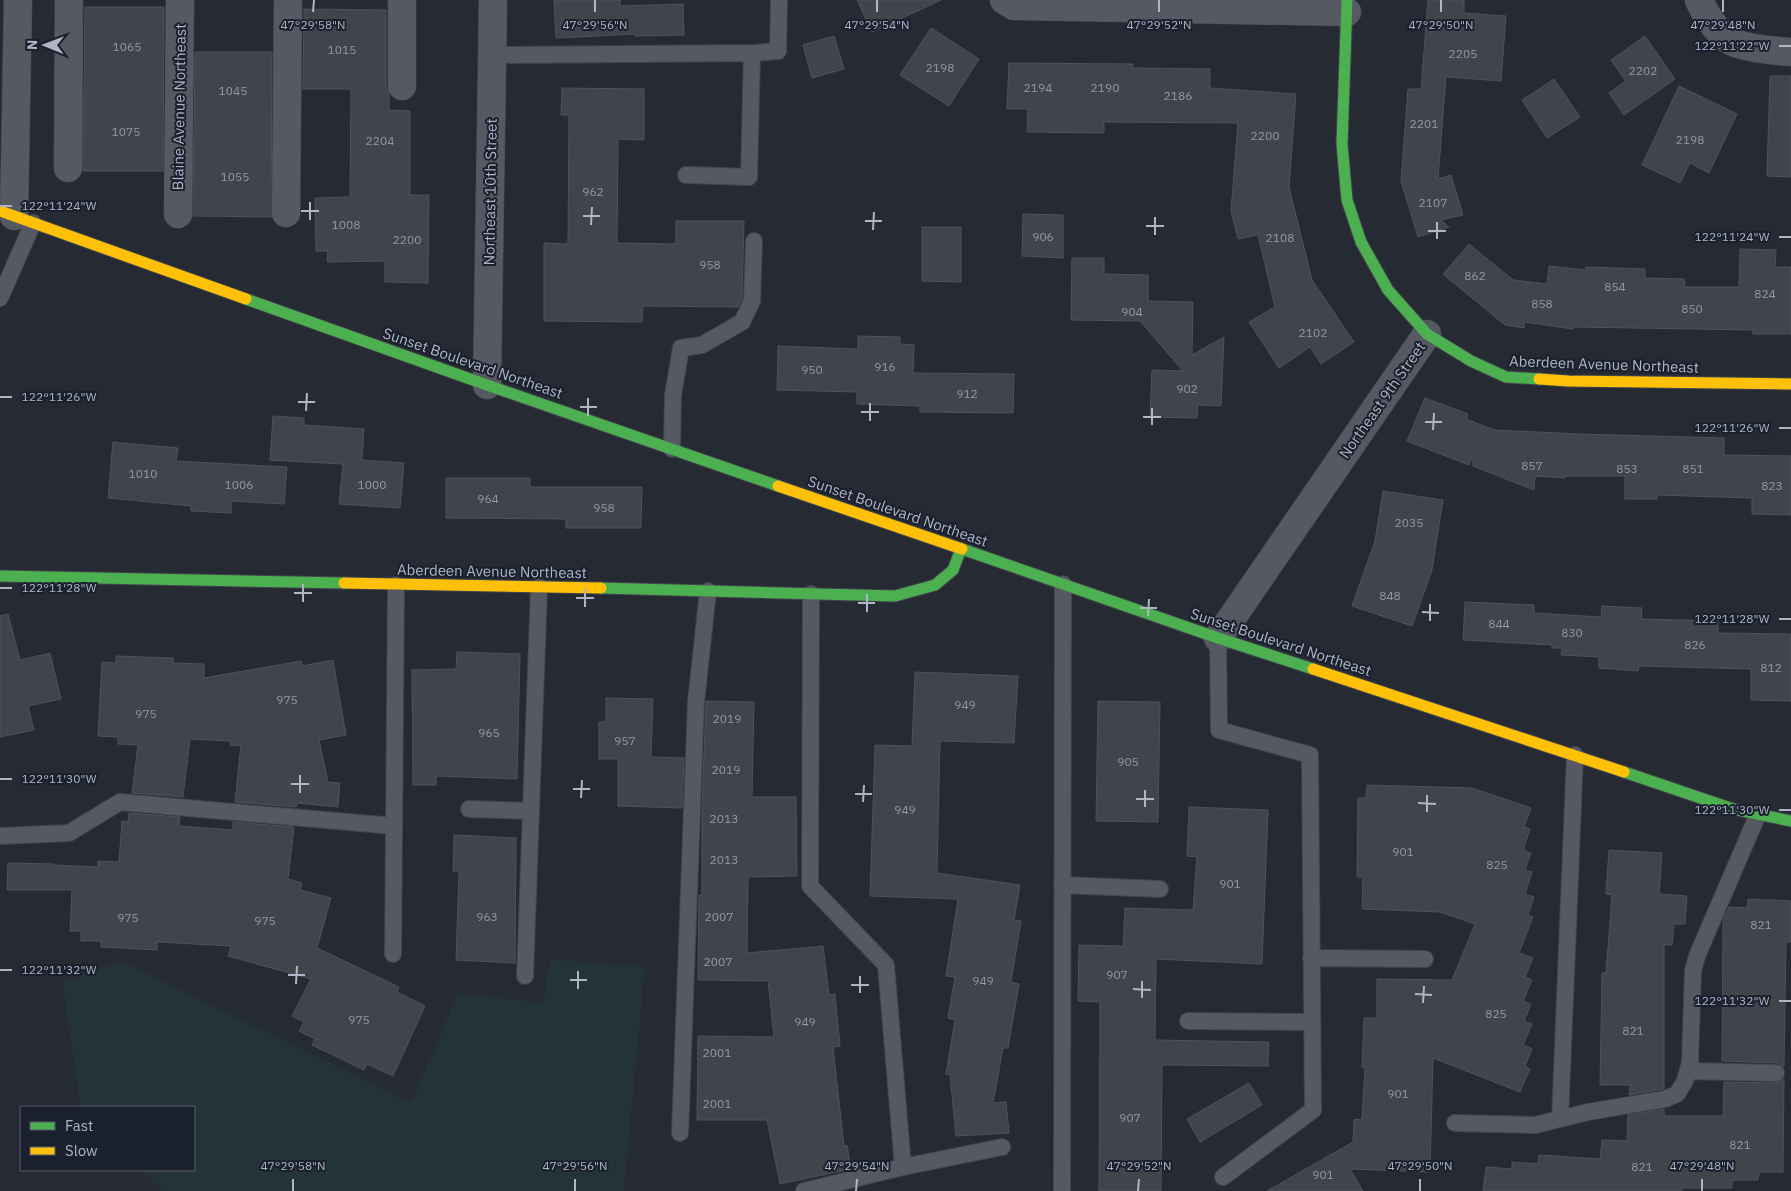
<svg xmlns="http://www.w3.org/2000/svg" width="1791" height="1191" font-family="'IBM Plex Sans',sans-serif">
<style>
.green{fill:#233338}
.building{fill:#40444b;stroke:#4e525b}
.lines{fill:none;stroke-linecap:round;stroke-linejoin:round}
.lane-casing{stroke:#42454c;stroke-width:18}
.street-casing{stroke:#42454c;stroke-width:29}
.fast-casing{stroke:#42454c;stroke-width:13}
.slow-casing{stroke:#42454c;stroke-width:13}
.lane{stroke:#565961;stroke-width:16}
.street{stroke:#565961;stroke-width:28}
.fast{stroke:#4caf50;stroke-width:11}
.slow{stroke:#ffc107;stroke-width:11}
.ticks{fill:none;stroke:#afb5c5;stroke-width:2}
.labels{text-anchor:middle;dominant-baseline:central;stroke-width:4;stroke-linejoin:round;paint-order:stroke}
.number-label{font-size:12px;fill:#9399a6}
.street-label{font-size:15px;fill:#afb5c5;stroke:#1a202d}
.ticks-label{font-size:12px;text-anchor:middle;fill:#afb5c5;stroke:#1a202d;stroke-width:4;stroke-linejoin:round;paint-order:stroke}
</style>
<rect width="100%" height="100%" fill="#262a33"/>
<path class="green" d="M550,959L645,967L624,1191H162L142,1170H194V1107H83L80,1104L62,982L122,961L411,1103L458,993L543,1003Z"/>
<path class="building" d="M554,0H620V6L683,4L684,35L635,36V34L556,38Z
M857,0H941L872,32Z
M1428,0H1464V13L1506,16L1501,81L1446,77L1438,179L1451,175L1463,215L1441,220L1449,227L1418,237L1401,181L1408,89H1421Z
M85,7H164L163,171H83Z
M304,9L386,10V86L389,95V110L410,111V195H429L428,283L385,282V261L327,262L328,251H316L315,198L350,197L351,89H303Z
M931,28L979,59L949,106L900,75Z
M834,36L844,69L812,78L803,45Z
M1645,36L1675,79L1624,115L1609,93L1626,81L1611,60Z
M195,52H272L271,217L193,216Z
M1009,63L1133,64L1132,68L1210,69V88L1296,94L1289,187L1312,280L1354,342L1321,364L1310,347L1279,368L1249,322L1275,307L1258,235L1238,239L1231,211L1238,123L1104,122V133L1027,132L1028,109H1007Z
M1770,76H1791V177L1767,176Z
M1554,79L1580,117L1547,138L1522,100Z
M1679,86L1737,114L1709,173L1690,163L1680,183L1642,165Z
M562,88L644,89V140L618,139L617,243L676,244V221H744L742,299L738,307L643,306L642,322L544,321V243L568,244L569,115H561Z
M1023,214L1063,215V258L1022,256Z
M922,227H961V282L922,281Z
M1469,244L1513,280L1547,284L1549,266L1585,270L1586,267L1645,269V278L1684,279L1685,287H1739L1740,249L1776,250L1775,267H1791V334H1753V330L1574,327L1573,329L1524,322V328L1505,325L1443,274Z
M1072,258H1104V274L1148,275V301L1193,302L1192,355L1224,337L1221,406L1198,405L1197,418L1150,417L1152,370L1183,371L1140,321L1071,320Z
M858,336L900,337V344L914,345L913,373L1014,374L1013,413L920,412V406L857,404V392L777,390L778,346L858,349Z
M1425,398L1468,414L1466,419L1494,430L1579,434L1724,438V455L1791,456V515L1752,514V498L1657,495V499H1625V476H1565V478L1535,476L1534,490L1473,466V455L1469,465L1407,441Z
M273,416L304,418V425L364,429L362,460L404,463L400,508L339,504L343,464L270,460Z
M113,442L178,448L176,461L287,467L284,504L231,501V513L191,511V506L108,498Z
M446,478H530V487H642L641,528H566V519L446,518Z
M1383,491L1443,500L1432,570L1412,626L1352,606L1375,541Z
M1465,602L1534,605V613L1601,617L1602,606L1642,608L1641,619L1718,621V633L1791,634V701L1751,700V669L1639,666L1638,671L1599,668V657L1561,655L1562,648H1552V645L1463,640Z
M8,614L20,660L50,653L61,699L28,706L34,730L0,737V616Z
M457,652L520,654L517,779L436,776V785H413L412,670L456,669Z
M116,656L173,658V663L204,664V678L301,661L302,666L333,660L346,735L319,740L328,782L340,783L338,807L297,803L296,807L235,802L241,745L231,746L230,741L190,739L183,797L132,793L138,745L118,744V737L98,736L102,662L116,663Z
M915,672L1018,676L1014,743L940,741L937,873L1020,885L1014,920L1021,921L1011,982L1019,984L1008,1048H1003L993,1103L1006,1102L1009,1133L956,1136L950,1075L946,1074L955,1020L948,1018L955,977L946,976L958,899L870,896L875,745L912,746Z
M606,698L653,699L651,757L684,758L682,808L618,806V759H599V722H606Z
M706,701L754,702L752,797H796L797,876L748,877L747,953L823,946L829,995L835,994L840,1046L833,1047L844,1146L847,1145L851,1169L780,1184L767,1120H697L698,1036L774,1037L768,981L698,980L699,895H702V808Z
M1098,701L1160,702L1158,822L1096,821Z
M1367,785L1472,788L1531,808L1524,827L1530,829L1523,850L1531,853L1525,870L1532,872L1525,894L1534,897L1528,915L1533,917L1519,953L1533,958L1525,977L1532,980L1523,1001L1531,1004L1524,1021L1532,1024L1523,1045L1532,1049L1525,1066L1530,1069L1520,1092L1433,1058L1430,1172L1350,1169L1363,1191H1267L1353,1142L1354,1119L1362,1120L1365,1067H1362L1364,1018H1377V979L1452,980L1475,924L1440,912L1362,909L1363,877H1357L1358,798H1366Z
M1189,807L1268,810L1262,964L1156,959L1155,1040L1269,1042L1268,1066L1162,1065L1161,1191H1099L1100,1002L1078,1001L1079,945L1123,946L1125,908L1193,910L1197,857L1187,856Z
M129,813L180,817L179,826L233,830V822L294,827L288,879L302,883L300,890L331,898L317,948L399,987L397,992L425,1006L393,1076L367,1064L364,1070L312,1045L315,1039L299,1031L304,1022L292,1016L311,979L228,956L231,946L157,942V950L101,947V941H81V931H70L72,890H7L8,863L54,864V865L98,867V861L119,862L122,821L128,822Z
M454,835L516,838L515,963L456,960L459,871H453Z
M1609,850L1662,853L1659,894L1687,896L1685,924H1674L1672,945H1664V1089L1629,1095L1630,1085H1600L1602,973H1606L1612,895L1606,894Z
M1748,899L1791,901V942H1786L1784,1067L1776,1063L1722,1061L1723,921L1729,907L1747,908Z
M1784,1079L1783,1172H1759L1758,1180H1732V1188H1682V1191H1483L1486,1167L1512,1169V1162L1538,1164L1539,1155L1600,1159L1602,1140L1627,1141L1628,1115L1664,1109V1116H1723L1724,1082L1776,1083Z
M1249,1083L1262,1105L1200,1142L1187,1119Z"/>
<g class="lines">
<defs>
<path id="lane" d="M492,55L755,53L778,51L779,0
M686,175L749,177L752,53
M0,298L33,223
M672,449L673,395L681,348L702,345L742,322L752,301L754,241
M811,594L810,886L886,965L903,1167
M1218,638L1219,730L1310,755L1313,1110L1223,1177
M469,809L531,811
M0,836L69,833L120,802L394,826
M1062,885L1160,889
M393,954L396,585
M1311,958L1425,959
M525,976L539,587
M1188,1021L1312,1022
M1688,1071L1776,1073
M1560,1119L1575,755
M1455,1123L1535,1125L1588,1112L1665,1099L1677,1094L1685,1081L1690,1062L1693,971L1697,956L1758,814
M680,1133L696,702L708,591
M804,1191L903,1167L1002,1147
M1062,1191L1063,584"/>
<path id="street" d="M402,0V86
M1004,0L1014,6L1347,12
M1699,0C1705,14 1716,31 1729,40C1741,48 1777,51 1791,52
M68,168L69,0
M286,213L288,0
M178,214L180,0
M14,216L18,0
M487,385L493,0
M1218,638L1427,334"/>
<path id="fast" d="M1347,0L1342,144L1347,200L1361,242L1388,290L1427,334L1471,361L1506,377L1539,379
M246,299L487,385L778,486
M962,549L1218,638L1313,669
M0,576L344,583
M601,588L895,596L935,585L953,570L961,549
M1624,772L1733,809L1791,821"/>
<path id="slow" d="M0,211L246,299
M1539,379L1568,381L1791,384
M778,486L962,549
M344,583L601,588
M1313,669L1624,772"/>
</defs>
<use href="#lane" class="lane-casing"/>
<use href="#street" class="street-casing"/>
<use href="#fast" class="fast-casing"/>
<use href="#slow" class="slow-casing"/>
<use href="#lane" class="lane"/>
<use href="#street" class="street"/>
<use href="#fast" class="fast"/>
<use href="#slow" class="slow"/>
</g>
<path class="ticks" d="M313,12L314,0M595,12V0M877,12V0M1159,12V0M1441,12V0M1723,12V0M1779,46H1791M0,206H12M301,211H319M583,216H600M310,220V202M865,221H882M591,225L592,207M1146,226H1164M873,230L874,212M1428,231H1446M1155,235V217M1779,237H1791M1437,239V222M0,397H12M298,402H315M580,407H597M306,411L307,393M861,412H879M588,416V398M1143,417H1161M870,421V403M1425,422H1442M1152,425V408M1779,428H1791M1433,430L1434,413M0,588H12M294,593H312M576,598H594M303,602V584M858,603H875M585,607V589M1140,608H1157M867,612V594M1422,612L1439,613M1148,616L1149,599M1779,619H1791M1430,621V604M0,779H12M291,784H309M573,789H590M300,793V775M855,794H872M581,798L582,780M1136,799H1154M863,802L864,785M1418,803L1436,804M1145,807V790M1779,810H1791M1427,812V795M0,970H12M288,975H305M570,980H587M296,984L297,966M851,985H869M578,989V971M1133,989L1151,990M860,993V976M1415,994L1432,995M1142,998V981M1779,1001H1791M1423,1003L1424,986M293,1191V1179M575,1191V1179M856,1191L857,1179M1138,1191L1139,1179M1420,1191V1179M1702,1191V1179"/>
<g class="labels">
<g class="number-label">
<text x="127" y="46">1065</text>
<text x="342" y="49">1015</text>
<text x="1463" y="53">2205</text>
<text x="940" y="67">2198</text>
<text x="1643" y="70">2202</text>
<text x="1038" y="87">2194</text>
<text x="1105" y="87">2190</text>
<text x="233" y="90">1045</text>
<text x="1178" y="95">2186</text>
<text x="1424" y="123">2201</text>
<text x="126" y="131">1075</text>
<text x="1265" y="135">2200</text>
<text x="1690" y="139">2198</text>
<text x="380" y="140">2204</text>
<text x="235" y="176">1055</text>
<text x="593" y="191">962</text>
<text x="1433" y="202">2107</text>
<text x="346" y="224">1008</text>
<text x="1043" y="236">906</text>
<text x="1280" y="237">2108</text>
<text x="407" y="239">2200</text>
<text x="710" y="264">958</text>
<text x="1475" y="275">862</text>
<text x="1615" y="286">854</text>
<text x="1765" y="293">824</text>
<text x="1542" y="303">858</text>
<text x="1692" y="308">850</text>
<text x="1132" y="311">904</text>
<text x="1313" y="332">2102</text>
<text x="885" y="366">916</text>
<text x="812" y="369">950</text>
<text x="1187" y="388">902</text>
<text x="967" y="393">912</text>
<text x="1532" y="465">857</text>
<text x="1627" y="468">853</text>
<text x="1693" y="468">851</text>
<text x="143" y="473">1010</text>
<text x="239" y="484">1006</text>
<text x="372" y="484">1000</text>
<text x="1772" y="485">823</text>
<text x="488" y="498">964</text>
<text x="604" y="507">958</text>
<text x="1409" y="522">2035</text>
<text x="1390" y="595">848</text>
<text x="1499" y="623">844</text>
<text x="1572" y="632">830</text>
<text x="1695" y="644">826</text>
<text x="1771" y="667">812</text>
<text x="287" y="699">975</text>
<text x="965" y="704">949</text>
<text x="146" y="713">975</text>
<text x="727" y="718">2019</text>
<text x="489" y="732">965</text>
<text x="625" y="740">957</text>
<text x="1128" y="761">905</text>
<text x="726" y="769">2019</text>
<text x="905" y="809">949</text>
<text x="724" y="818">2013</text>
<text x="1403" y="851">901</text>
<text x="724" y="859">2013</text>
<text x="1497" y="864">825</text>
<text x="1230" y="883">901</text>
<text x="487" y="916">963</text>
<text x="719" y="916">2007</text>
<text x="128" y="917">975</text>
<text x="265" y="920">975</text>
<text x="1761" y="924">821</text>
<text x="718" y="961">2007</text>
<text x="1117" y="974">907</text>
<text x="983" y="980">949</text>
<text x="1496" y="1013">825</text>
<text x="359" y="1019">975</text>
<text x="805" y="1021">949</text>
<text x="1633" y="1030">821</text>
<text x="717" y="1052">2001</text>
<text x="1398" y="1093">901</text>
<text x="717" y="1103">2001</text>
<text x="1130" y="1117">907</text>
<text x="1740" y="1144">821</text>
<text x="1642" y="1166">821</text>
<text x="1323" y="1174">901</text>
</g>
<g class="street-label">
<text transform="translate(179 107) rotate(-89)">Blaine Avenue Northeast</text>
<text transform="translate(490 192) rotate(-89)">Northeast 10th Street</text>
<text transform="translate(473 363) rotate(19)">Sunset Boulevard Northeast</text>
<text transform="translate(1604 364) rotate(2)">Aberdeen Avenue Northeast</text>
<text transform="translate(1382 400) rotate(-55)">Northeast 9th Street</text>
<text transform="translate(898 511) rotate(19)">Sunset Boulevard Northeast</text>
<text transform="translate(492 571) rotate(1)">Aberdeen Avenue Northeast</text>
<text transform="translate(1281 642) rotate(18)">Sunset Boulevard Northeast</text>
</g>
</g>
<g class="ticks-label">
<text x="313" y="29">47°29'58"N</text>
<text x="595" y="29">47°29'56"N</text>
<text x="877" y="29">47°29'54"N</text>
<text x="1159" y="29">47°29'52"N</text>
<text x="1441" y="29">47°29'50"N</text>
<text x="1723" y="29">47°29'48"N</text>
<text x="1732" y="50">122°11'22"W</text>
<text x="59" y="210">122°11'24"W</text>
<text x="1732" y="241">122°11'24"W</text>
<text x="59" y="401">122°11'26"W</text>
<text x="1732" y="432">122°11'26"W</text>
<text x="59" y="592">122°11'28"W</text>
<text x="1732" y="623">122°11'28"W</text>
<text x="59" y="783">122°11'30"W</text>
<text x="1732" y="814">122°11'30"W</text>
<text x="59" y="974">122°11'32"W</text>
<text x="1732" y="1005">122°11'32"W</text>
<text x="293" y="1170">47°29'58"N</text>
<text x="575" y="1170">47°29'56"N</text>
<text x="857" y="1170">47°29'54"N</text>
<text x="1139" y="1170">47°29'52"N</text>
<text x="1420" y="1170">47°29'50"N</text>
<text x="1702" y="1170">47°29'48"N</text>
</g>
<rect x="20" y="1106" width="175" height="65" fill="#1a202d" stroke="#565c6a"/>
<rect x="30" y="1122" width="25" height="8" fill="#4caf50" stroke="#565c6a"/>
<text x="65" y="1131" font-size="15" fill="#afb5c5">Fast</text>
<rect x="30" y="1147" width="25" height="8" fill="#ffc107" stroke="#565c6a"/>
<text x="65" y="1156" font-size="15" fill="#afb5c5">Slow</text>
<g transform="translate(45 45) rotate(271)" stroke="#1a202d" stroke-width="4" paint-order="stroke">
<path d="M0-4L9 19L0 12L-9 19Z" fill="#afb5c5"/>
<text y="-8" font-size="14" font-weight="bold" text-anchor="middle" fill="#afb5c5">N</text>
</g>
</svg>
